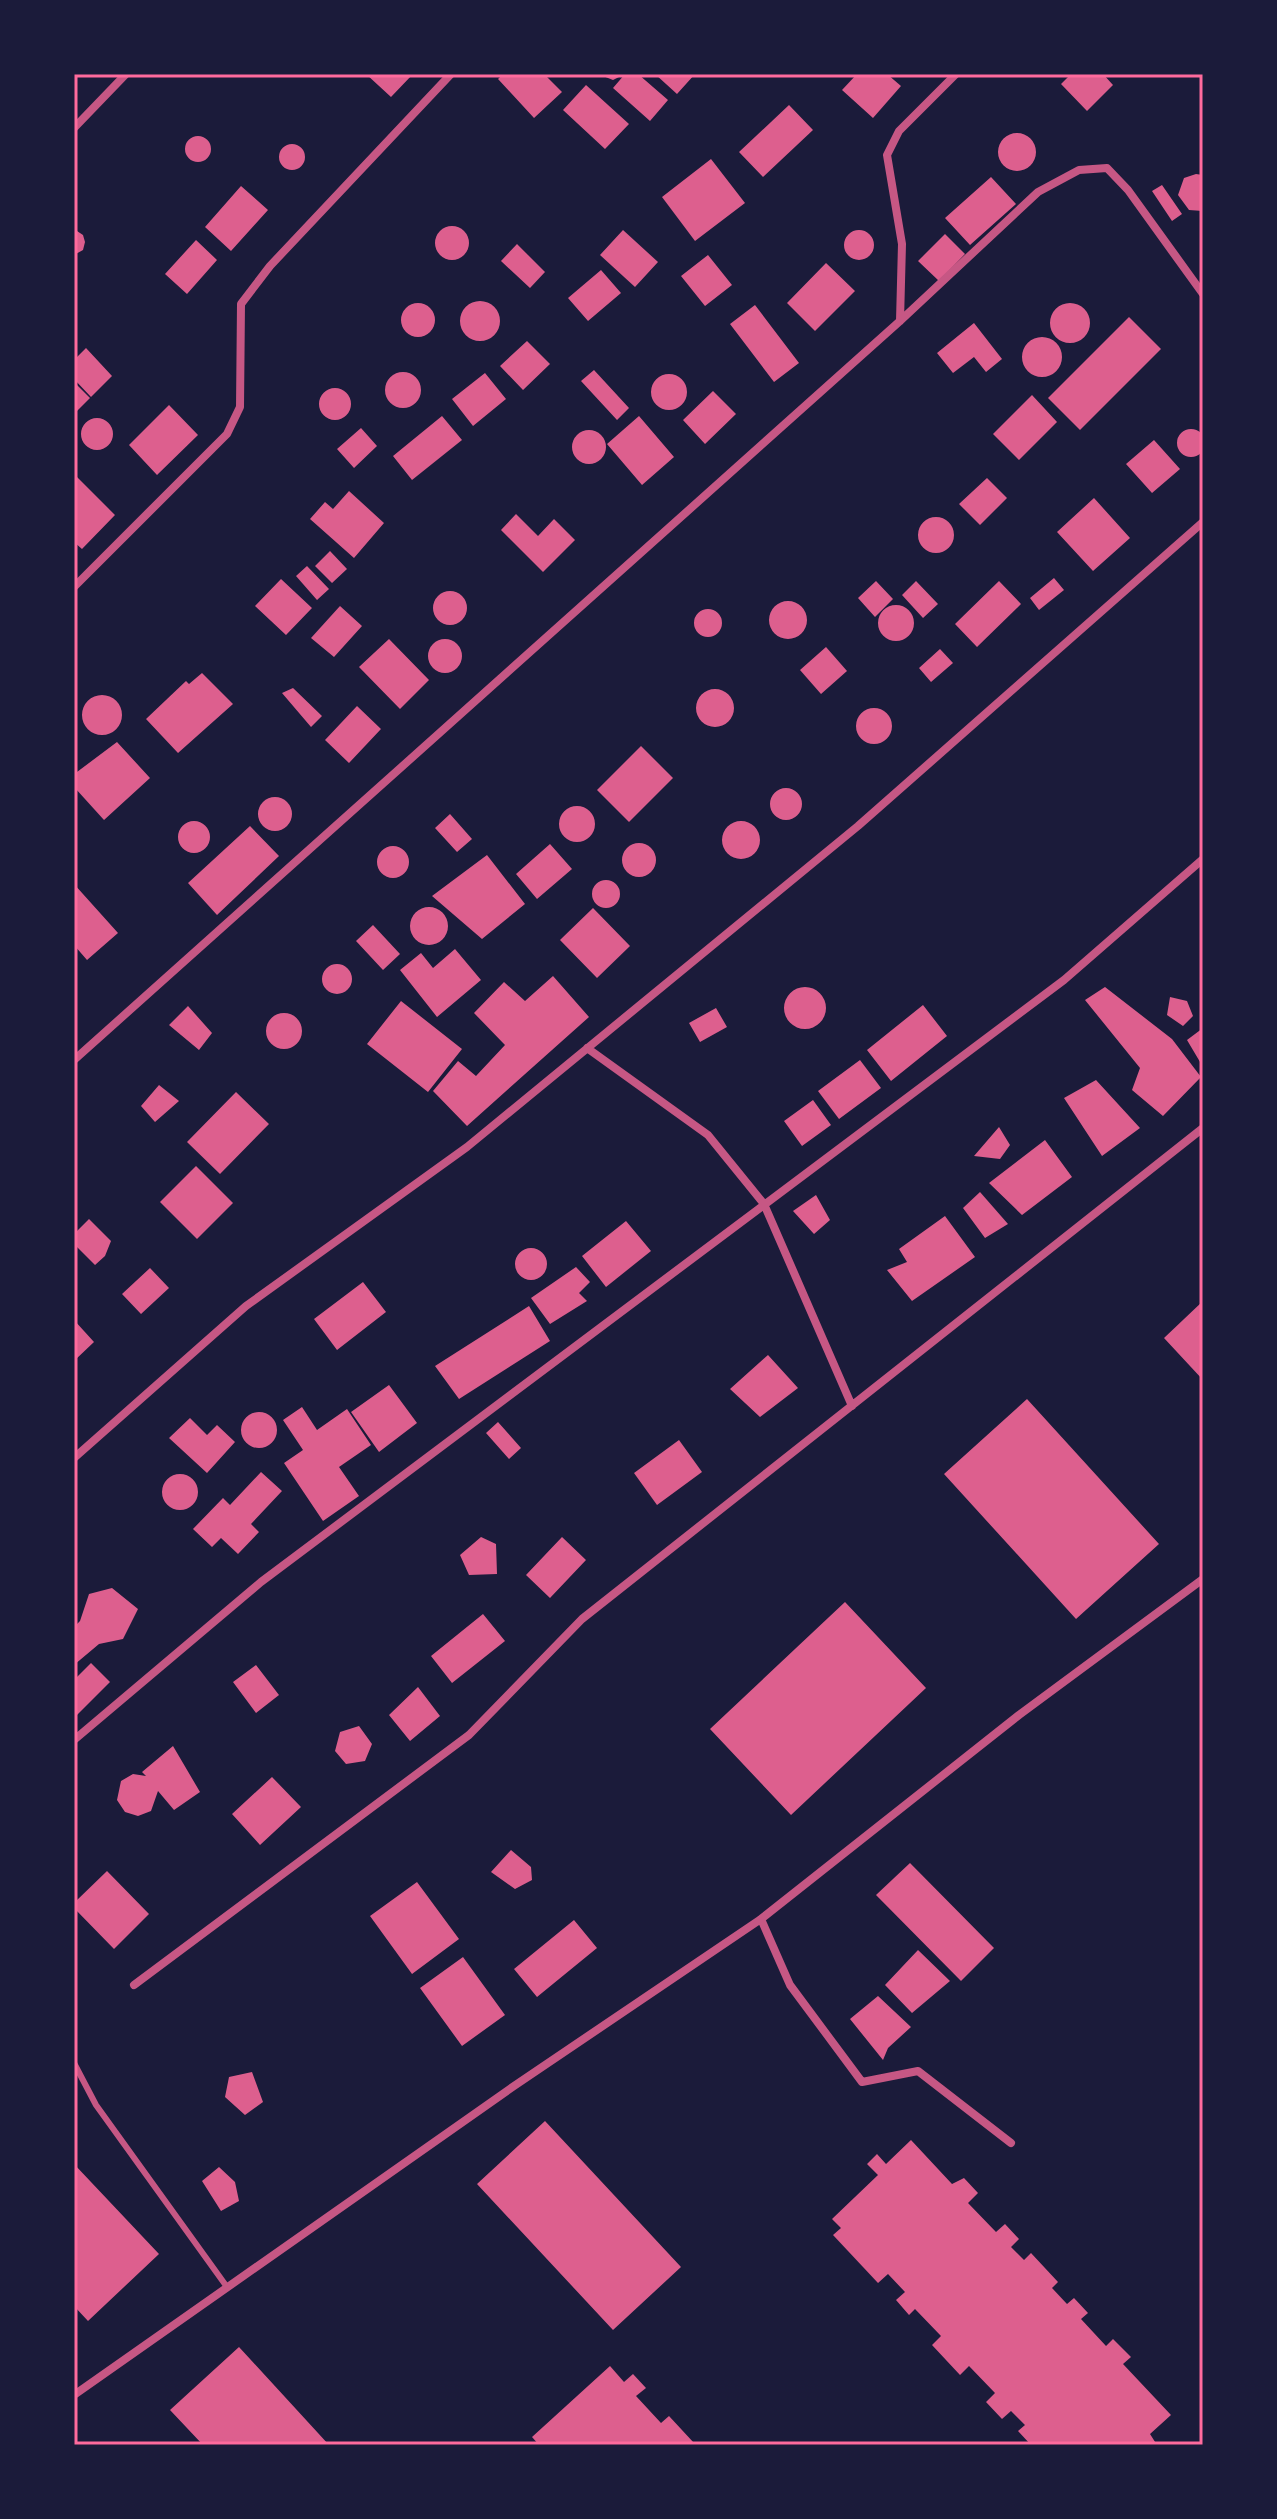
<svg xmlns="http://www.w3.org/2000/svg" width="1277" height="2519" font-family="Commissioner,sans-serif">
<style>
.building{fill:#dd5f8e}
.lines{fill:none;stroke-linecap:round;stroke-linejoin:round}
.service{stroke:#c65784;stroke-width:6}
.minor{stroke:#c65784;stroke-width:8}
.neatline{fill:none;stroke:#ff6b9d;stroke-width:3}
</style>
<rect width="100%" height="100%" fill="#1b1b3a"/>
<path class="building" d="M366,74H413L391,97Z
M503,74H544L562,92L534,118L498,79Z
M598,74H638L668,100L650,121L613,88L625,74L613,80Z
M655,74H695L677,94Z
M857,74H887L901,86L873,118L842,90Z
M1071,74H1103L1113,85L1087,111L1061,84Z
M586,85L629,124L605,149L563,110Z
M789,105L813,130L763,177L739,152Z
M998 152a19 19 0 1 1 38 0a19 19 0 1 1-38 0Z
M185 149a13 13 0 1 1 26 0a13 13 0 1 1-26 0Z
M279 157a13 13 0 1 1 26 0a13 13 0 1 1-26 0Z
M711,159L745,203L695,241L662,197Z
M1196,174L1203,175V211L1189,210L1178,195L1184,178Z
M991,177L1016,204L970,245L945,218Z
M1162,185L1182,214L1172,221L1152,191Z
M241,186L268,210L231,251L205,227Z
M435 243a17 17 0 1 1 34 0a17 17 0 1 1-34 0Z
M74,229L83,235L85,242L83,250L74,255Z
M623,230L658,262L635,287L600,255Z
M844 245a15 15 0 1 1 30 0a15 15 0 1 1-30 0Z
M945,234L965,254L939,281L918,261Z
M196,240L217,260L187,294L165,274Z
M517,244L545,272L530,288L501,261Z
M708,255L732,285L705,306L681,276Z
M826,263L855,291L815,331L787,303Z
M601,270L621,293L588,321L568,298Z
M460 321a20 20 0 1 1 40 0a20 20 0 1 1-40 0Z
M401 320a17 17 0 1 1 34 0a17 17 0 1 1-34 0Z
M1050 323a20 20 0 1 1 40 0a20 20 0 1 1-40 0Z
M755,305L799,363L774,382L730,324Z
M1129,317L1161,349L1080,430L1048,398Z
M974,323L1002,359L986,372L974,357L953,373L937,353Z
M1022 357a20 20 0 1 1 40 0a20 20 0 1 1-40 0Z
M527,341L550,364L523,390L500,366Z
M86,348L112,376L91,397L74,379V360Z
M594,370L629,408L617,420L581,381Z
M385 390a18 18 0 1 1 36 0a18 18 0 1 1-36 0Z
M485,373L506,399L473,426L452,399Z
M651 392a18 18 0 1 1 36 0a18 18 0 1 1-36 0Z
M74,382L90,398L74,414Z
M319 404a16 16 0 1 1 32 0a16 16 0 1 1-32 0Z
M713,391L736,414L705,444L683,420Z
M1032,395L1057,422L1019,460L993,434Z
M169,405L198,435L157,475L129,445Z
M442,416L462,440L412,480L393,456Z
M639,416L674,457L642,485L607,444Z
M81 434a16 16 0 1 1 32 0a16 16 0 1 1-32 0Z
M361,428L377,446L354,468L337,449Z
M1177 443a14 14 0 1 1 28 0a14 14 0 1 1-28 0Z
M572 447a17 17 0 1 1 34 0a17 17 0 1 1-34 0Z
M1154,440L1180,469L1152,493L1126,464Z
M74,474L115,515L82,549L74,542Z
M987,478L1007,498L980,525L959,504Z
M349,491L384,523L354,558L310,519L325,502L333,509Z
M1094,498L1130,538L1093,571L1057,532Z
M516,514L538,536L554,519L575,540L543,572L501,530Z
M918 535a18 18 0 1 1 36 0a18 18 0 1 1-36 0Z
M330,551L347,569L332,583L315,566Z
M307,566L329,589L317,600L296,576Z
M1054,578L1064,590L1039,610L1030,598Z
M281,579L312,608L286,635L255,606Z
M876,581L893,599L875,617L858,598Z
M916,581L938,604L923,618L902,595Z
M999,581L1021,604L977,647L955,624Z
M433 608a17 17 0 1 1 34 0a17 17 0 1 1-34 0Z
M769 620a19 19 0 1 1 38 0a19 19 0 1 1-38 0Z
M878 623a18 18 0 1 1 36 0a18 18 0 1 1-36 0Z
M340,606L362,626L334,657L311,638Z
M694 623a14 14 0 1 1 28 0a14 14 0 1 1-28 0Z
M428 656a17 17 0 1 1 34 0a17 17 0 1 1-34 0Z
M389,639L429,680L400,709L359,667Z
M826,647L847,671L821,694L800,670Z
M940,649L953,663L931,682L919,668Z
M202,673L233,704L178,753L146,719L186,681L189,684Z
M293,688L322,716L311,727L282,693Z
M696 708a19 19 0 1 1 38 0a19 19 0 1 1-38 0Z
M82 715a20 20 0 1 1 40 0a20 20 0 1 1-40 0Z
M357,706L381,729L349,763L325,740Z
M856 726a18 18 0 1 1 36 0a18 18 0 1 1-36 0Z
M117,742L150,778L104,820L75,788L77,772Z
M641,746L673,778L629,822L597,790Z
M770 804a16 16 0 1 1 32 0a16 16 0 1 1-32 0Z
M258 814a17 17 0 1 1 34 0a17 17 0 1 1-34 0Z
M559 824a18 18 0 1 1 36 0a18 18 0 1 1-36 0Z
M450,814L472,839L457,852L435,828Z
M178 837a16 16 0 1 1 32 0a16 16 0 1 1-32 0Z
M722 840a19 19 0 1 1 38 0a19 19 0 1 1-38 0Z
M250,826L279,856L217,915L188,883Z
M622 860a17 17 0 1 1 34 0a17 17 0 1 1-34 0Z
M550,844L572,869L537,899L516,874Z
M377 862a16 16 0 1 1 32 0a16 16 0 1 1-32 0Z
M487,855L525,904L482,939L432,896Z
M592 894a14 14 0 1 1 28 0a14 14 0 1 1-28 0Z
M74,884L118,933L87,960L74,945Z
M410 926a19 19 0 1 1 38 0a19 19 0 1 1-38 0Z
M593,908L630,946L597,978L560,940Z
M373,925L400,954L383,970L356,941Z
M455,949L481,980L437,1017L400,970L421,953L433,968Z
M322 979a15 15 0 1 1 30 0a15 15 0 1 1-30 0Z
M553,976L589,1017L467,1126L433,1091L458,1061L476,1076L505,1045L474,1013L504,982L525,1001Z
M784 1008a21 21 0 1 1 42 0a21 21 0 1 1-42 0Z
M1105,987L1172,1039L1201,1077L1163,1116L1132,1090L1140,1068L1085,1000Z
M1170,997L1187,1001L1193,1016L1183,1026L1167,1015Z
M401,1001L462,1049L428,1092L367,1044Z
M923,1005L947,1036L891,1081L867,1050Z
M188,1006L212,1033L199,1050L169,1025Z
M716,1008L727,1027L700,1042L689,1023Z
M266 1031a18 18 0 1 1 36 0a18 18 0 1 1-36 0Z
M1203,1028V1067L1187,1040Z
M860,1060L881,1088L839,1119L818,1091Z
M1096,1080L1140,1128L1102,1156L1064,1098Z
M159,1085L179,1101L155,1122L141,1106Z
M236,1092L269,1124L220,1174L187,1142Z
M813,1100L831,1125L802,1146L784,1121Z
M999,1127L1010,1145L1000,1159L974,1156Z
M1045,1140L1072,1177L1022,1215L989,1183Z
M196,1166L233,1203L197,1239L160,1202Z
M980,1192L1008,1224L985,1238L963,1208Z
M816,1195L830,1220L814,1234L793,1211Z
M945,1216L975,1257L912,1301L887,1270L907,1262L899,1249Z
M89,1219L111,1241L105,1256L95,1265L74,1244V1234Z
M626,1221L651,1251L606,1287L582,1256Z
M515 1264a16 16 0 1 1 32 0a16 16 0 1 1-32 0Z
M576,1267L590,1282L579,1293L587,1301L550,1324L531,1298Z
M150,1268L169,1288L141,1314L122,1294Z
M363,1282L386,1312L337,1350L314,1319Z
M1203,1301V1380L1164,1338Z
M529,1306L550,1341L459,1399L435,1366Z
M74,1320L94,1342L74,1361Z
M768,1355L798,1388L760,1417L730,1389Z
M389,1385L417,1423L379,1452L351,1412Z
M1027,1399L1159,1544L1076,1619L944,1474Z
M302,1407L317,1430L347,1409L371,1445L339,1467L359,1496L323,1521L284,1463L303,1450L283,1420Z
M241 1430a18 18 0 1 1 36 0a18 18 0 1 1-36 0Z
M190,1418L207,1435L217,1425L235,1442L207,1473L169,1438Z
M498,1422L521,1448L509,1459L486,1433Z
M679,1440L702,1472L657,1505L634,1473Z
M261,1472L282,1491L251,1524L259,1532L238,1554L221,1538L212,1547L193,1529L223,1498L230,1505Z
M162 1492a18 18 0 1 1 36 0a18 18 0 1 1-36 0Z
M481,1537L496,1544L497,1574L469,1575L460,1555Z
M562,1537L586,1560L550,1598L526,1575Z
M112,1588L138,1609L123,1639L99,1644L74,1665V1627L80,1621L89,1594Z
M845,1602L926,1688L791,1815L710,1729Z
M483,1614L505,1641L452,1683L431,1656Z
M91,1663L110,1682L74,1718V1680Z
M256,1665L279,1695L256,1713L233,1682Z
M418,1687L440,1716L410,1741L389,1715Z
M359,1726L372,1744L365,1761L346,1764L335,1751L340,1732Z
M173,1746L200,1792L174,1810L158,1791L151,1811L138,1816L125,1812L117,1800L121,1781L133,1774L146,1776L142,1772Z
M272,1777L301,1807L260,1845L232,1814Z
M511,1850L531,1867L532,1880L515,1889L491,1872Z
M910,1863L994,1948L961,1981L876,1895Z
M107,1871L149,1914L114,1949L74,1908V1903Z
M417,1882L459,1939L412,1974L370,1916Z
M574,1920L597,1948L537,1997L514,1969Z
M918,1950L950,1981L912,2013L885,1985Z
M463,1957L505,2015L462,2046L420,1988Z
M878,1996L911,2027L888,2048L883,2060L850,2019Z
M252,2072L263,2102L245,2115L225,2097L229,2077Z
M545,2121L681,2267L613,2330L477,2184Z
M911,2140L952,2184L964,2178L978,2193L968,2203L996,2232L1005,2224L1019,2239L1011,2247L1024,2260L1031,2253L1058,2282L1052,2288L1067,2304L1074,2298L1088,2313L1081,2319L1106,2346L1113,2339L1131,2357L1123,2364L1171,2415L1150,2434L1157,2445H1031L1018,2431L1025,2425L1011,2411L1002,2419L986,2402L995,2393L969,2366L960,2375L932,2345L941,2336L915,2309L909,2315L896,2300L905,2292L888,2274L878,2283L833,2235L841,2228L832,2219L878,2175L867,2164L877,2154L886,2164Z
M74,2164L159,2254L88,2321L74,2306Z
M219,2167L235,2182L239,2201L221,2211L202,2181Z
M239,2347L329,2445H203L170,2410Z
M610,2366L624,2382L633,2374L646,2388L636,2396L661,2423L669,2416L694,2443L539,2445L532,2437Z"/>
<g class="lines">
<path class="service" d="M74,2063L96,2105L227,2287"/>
<path class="minor" d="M74,128L126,74
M900,321L902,244L887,155L899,131L956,74
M74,587L227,434L240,407L241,304L270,266L451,74
M587,1048L708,1135L764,1204L852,1406
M74,1060L900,321L1038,192L1079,170L1107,168L1128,190L1203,294
M74,1458L246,1306L467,1147L858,826L1203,522
M74,1740L261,1582L1064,980L1203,859
M761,1919L790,1985L862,2082L918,2071L1011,2143
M134,1985L469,1735L582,1619L1203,1128
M74,2395L514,2086L761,1919L1019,1715L1203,1579"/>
</g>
<rect width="1277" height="2519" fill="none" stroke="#1b1b3a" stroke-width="152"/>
<rect x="76" y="76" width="1125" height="2367" class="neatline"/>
</svg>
